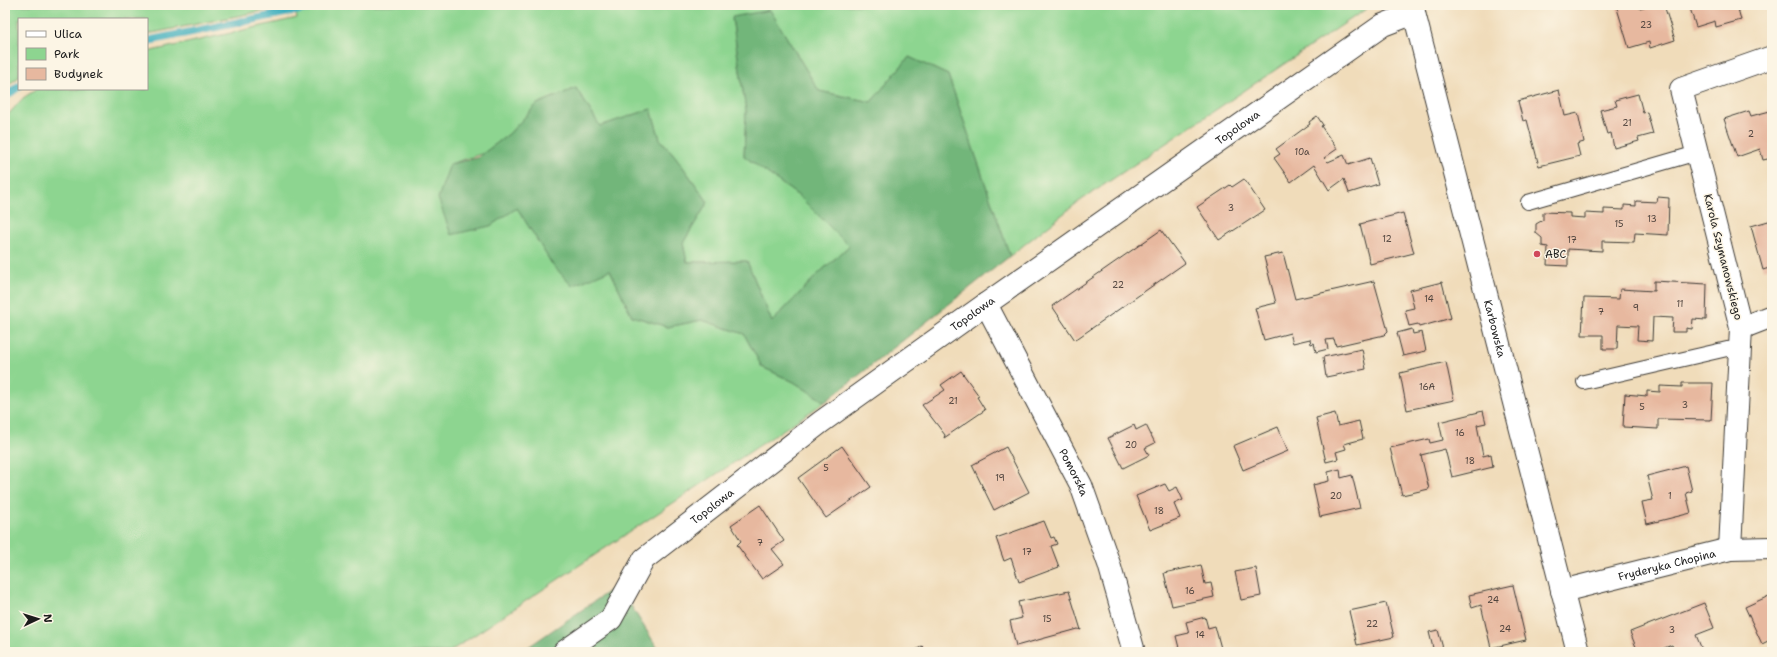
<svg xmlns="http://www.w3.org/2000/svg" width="1777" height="657" font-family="'Shantell Sans',sans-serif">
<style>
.green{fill:#8dd590;stroke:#547856}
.forest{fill:#72b67a;stroke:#47694b}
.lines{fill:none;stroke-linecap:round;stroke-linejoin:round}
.stream{stroke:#42b0bf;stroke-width:8}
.building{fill:#e7b89f}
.service-casing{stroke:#3c3934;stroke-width:16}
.minor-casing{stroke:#3c3934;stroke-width:24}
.service{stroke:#fff;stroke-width:14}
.minor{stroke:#fff;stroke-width:22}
.poi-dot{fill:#d1495b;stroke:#fcf5e5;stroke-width:1.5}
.labels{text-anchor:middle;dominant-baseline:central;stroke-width:3;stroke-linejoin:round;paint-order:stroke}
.number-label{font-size:9px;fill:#4f433d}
.street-label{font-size:11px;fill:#1c1c1c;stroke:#fcf5e5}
.poi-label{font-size:11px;fill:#1c1c1c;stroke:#fcf5e5;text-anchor:start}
</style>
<rect width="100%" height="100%" fill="#fcf5e5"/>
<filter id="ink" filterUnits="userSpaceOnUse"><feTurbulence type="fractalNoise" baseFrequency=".025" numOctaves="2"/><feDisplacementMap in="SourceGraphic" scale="8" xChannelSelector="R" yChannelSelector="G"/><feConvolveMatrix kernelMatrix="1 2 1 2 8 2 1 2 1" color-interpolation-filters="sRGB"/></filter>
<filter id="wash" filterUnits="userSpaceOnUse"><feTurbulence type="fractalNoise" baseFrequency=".012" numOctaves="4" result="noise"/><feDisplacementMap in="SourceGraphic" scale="16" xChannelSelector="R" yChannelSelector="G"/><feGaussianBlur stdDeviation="0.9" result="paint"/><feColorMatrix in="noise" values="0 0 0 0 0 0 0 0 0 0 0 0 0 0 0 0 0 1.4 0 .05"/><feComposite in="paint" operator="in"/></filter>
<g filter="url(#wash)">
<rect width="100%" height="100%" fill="#f0dcba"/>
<path class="green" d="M5,5H292L147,34V19H19V77L5,87Z
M293,5H1372L1077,203L1010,256L948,75L909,57L871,102L819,91L770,10L732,18L746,111L744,156L800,197L849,246L818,274L772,322L747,261L687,262L683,243L708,202L675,156L660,139L651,109L600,126L576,88L537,104L509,134L484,153L450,164L490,226L517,207L552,264L610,270L632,316L668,327L702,320L744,334L762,367L794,382L825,402L449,652H5V118L23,98L37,89H147V52L297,18Z"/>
<path class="forest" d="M770,10L819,91L871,102L909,57L948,75L1010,256L825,402L794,382L762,367L744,334L702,320L668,327L632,316L610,270L572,286L552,264L517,208L490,226L451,235L438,198L450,164L477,158L509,134L537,104L576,88L600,126L651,109L660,139L675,156L708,202L683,243L687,262L747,261L772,322L818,274L849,246L800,197L744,156L746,111L732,17Z
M618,585L660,652H521Z"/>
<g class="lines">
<path class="stream" d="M147,41L324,5
M5,97L19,86"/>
</g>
<g id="blocks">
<path class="building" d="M1616,5H1639L1640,9L1654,5H1664L1675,40L1650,48L1649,42L1629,48Z
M1689,5H1737L1741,20L1716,27L1715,21L1696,27Z
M1559,90L1565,116L1578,113L1584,142L1577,144L1580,156L1539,166L1527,120L1523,121L1518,101Z
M1638,94L1643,113L1647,112L1653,134L1638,138L1639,141L1614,148L1611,133L1607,134L1600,110L1617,106L1615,100Z
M1749,111L1751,116L1770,111L1772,117V158L1763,160L1760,149L1737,157L1724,119Z
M1317,116L1323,125L1321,126L1337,149L1324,158L1328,162L1344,155L1348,165L1370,158L1378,184L1349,193L1344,179L1329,190L1314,165L1291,182L1274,158L1280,154L1276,149L1310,124L1309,122Z
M1244,179L1265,210L1219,240L1197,207L1230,185L1232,187Z
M1658,197L1669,198L1668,235L1635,233L1634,242L1602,241V251L1568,249V266L1547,265L1548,247L1542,246V238L1536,233V224L1543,220V212L1570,213V217L1585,218V213L1604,214V209L1624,210V205L1636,206V201L1657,202Z
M1403,213L1414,253L1370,264L1360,224Z
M1772,220V267L1763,270L1751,226Z
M1161,230L1185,263L1075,340L1052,306Z
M1283,253L1295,299L1374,281L1388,331L1384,335L1336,346L1334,339L1326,340L1328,349L1316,352L1314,343L1311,344L1310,339L1293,343L1290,333L1264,340L1255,308L1276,303L1264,257Z
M1654,281L1707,284L1706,320L1693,319L1692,329L1686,328V332H1672L1673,318L1653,317L1652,341L1637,340L1638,326L1618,325L1617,349H1603V335H1582L1584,298L1619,299L1620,289L1654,291Z
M1442,282L1451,318L1419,327L1418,324L1409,326L1405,310L1414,308L1410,290Z
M1412,329L1413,334L1422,332L1426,351L1403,356L1397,333Z
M1362,349L1366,369L1326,377L1323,357Z
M1446,362L1454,400L1407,410L1400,373Z
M961,371L979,396L977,397L985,410L944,438L945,435L922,405L945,390L941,385Z
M1682,383H1713L1711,420L1658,419V429L1623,427L1625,394L1647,396V391L1660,392V386L1682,387Z
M1483,411L1486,423L1477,425L1483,456L1491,454L1493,467L1452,477L1445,449L1421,455L1429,489L1402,495L1390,448L1429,439L1430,443L1443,440L1439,422Z
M1335,413L1338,426L1359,421L1363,439L1344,444L1346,449L1336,452L1338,459L1326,462L1316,418Z
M1134,425L1136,430L1146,425L1155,443L1145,448L1149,455L1123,468L1108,438Z
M1278,427L1288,451L1243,470L1233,446Z
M842,446L871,487L826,518L798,478Z
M1006,447L1029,492L994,510L972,465Z
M1686,466L1692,491L1686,493L1691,513L1647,524L1642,502L1653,500L1647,476Z
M1340,469L1341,478L1352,475L1360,508L1320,517L1313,485L1329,481L1328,472Z
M1165,484L1169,491L1177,487L1183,500L1174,504L1180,518L1150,530L1136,496Z
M760,505L784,541L772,549L784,564L762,579L737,545L741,541L731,525Z
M1044,521L1051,538L1054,537L1057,544L1051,546L1059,567L1019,582L1011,558L1004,561L996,538Z
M1201,565L1205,584L1211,583L1214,597L1172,606L1164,573Z
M1256,568L1261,596L1241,600L1235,572Z
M1513,585L1526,640L1491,648L1481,605L1472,608L1469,595Z
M1069,591L1081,630L1078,629L1016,646L1010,621L1022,618L1018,602Z
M1771,595L1772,639L1762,644L1745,607Z
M1386,603L1394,637L1357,645L1349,611Z
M1704,603L1714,628L1696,635L1703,652H1675L1672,645L1654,652H1638L1630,632Z
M1205,617L1208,628L1215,626L1222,652H1180L1176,636L1189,633L1186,622Z
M1438,630L1444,652H1434L1429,632Z
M922,646L927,652H913Z"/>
</g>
</g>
<g filter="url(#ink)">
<use href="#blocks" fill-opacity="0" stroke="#3c3934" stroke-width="1"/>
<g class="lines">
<defs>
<path id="service" d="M1528,202L1697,153
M1584,382L1727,349L1740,348"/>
<g id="minor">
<path id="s1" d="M1412,5L1578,652"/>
<path id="s2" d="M986,304L1081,485L1109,564L1134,652"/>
<path d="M1741,328L1772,316"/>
<path d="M1730,549L1741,328L1681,89L1772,57"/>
<path id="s3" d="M1562,591L1730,549L1772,548"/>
<path id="s4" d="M564,652L611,619L644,559L821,422L986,304L1383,25L1414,13"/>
</g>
</defs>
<use href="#service" class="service-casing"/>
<use href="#minor" class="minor-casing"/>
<use href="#service" class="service"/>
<use href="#minor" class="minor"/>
</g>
</g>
<circle class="poi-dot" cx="1537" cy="254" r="4"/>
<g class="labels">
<g class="number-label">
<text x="1646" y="25">23</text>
<text x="1627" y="123">21</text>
<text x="1751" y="134">2</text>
<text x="1302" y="152">10a</text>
<text x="1231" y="208">3</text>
<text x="1652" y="219">13</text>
<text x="1619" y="224">15</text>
<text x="1387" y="239">12</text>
<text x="1572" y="240">17</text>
<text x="1118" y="285">22</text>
<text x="1429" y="299">14</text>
<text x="1680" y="304">11</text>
<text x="1636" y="308">9</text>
<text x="1601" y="312">7</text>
<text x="1427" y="387">16A</text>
<text x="953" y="401">21</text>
<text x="1685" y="405">3</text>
<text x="1642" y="407">5</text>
<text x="1460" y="433">16</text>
<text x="1131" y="445">20</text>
<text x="1470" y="461">18</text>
<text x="826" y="468">5</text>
<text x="1000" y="478">19</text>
<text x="1336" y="496">20</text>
<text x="1670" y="496">1</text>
<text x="1159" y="511">18</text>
<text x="760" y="543">7</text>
<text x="1027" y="552">17</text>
<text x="1190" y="591">16</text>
<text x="1493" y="600">24</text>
<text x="1047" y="619">15</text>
<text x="1372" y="624">22</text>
<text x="1505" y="629">24</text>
<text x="1672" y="630">3</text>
<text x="1200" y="635">14</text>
</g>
<g class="street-label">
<text stroke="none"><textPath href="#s4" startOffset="860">Topolowa</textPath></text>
<text transform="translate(1723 257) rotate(76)">Karola Szymanowskiego</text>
<text stroke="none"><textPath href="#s4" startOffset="536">Topolowa</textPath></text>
<text stroke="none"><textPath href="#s1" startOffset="334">Karbowska</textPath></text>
<text stroke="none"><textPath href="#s2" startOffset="190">Pomorska</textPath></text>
<text stroke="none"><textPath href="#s4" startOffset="212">Topolowa</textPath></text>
<text stroke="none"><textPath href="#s3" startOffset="108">Fryderyka Chopina</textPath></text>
</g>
<g class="poi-label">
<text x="1545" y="254">ABC</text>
</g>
</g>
<rect width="1777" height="657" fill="none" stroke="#fcf5e5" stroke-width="20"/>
<rect x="18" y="18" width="130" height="72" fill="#fcf5e5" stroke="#a29e95"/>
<rect x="26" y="31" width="20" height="6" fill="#ffffff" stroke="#a29e95"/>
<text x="54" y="38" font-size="12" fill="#1c1c1c">Ulica</text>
<rect x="26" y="48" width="20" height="12" fill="#8dd590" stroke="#a29e95"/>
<text x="54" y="58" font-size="12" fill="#1c1c1c">Park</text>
<rect x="26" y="68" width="20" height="12" fill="#e7b89f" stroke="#a29e95"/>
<text x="54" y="78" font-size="12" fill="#1c1c1c">Budynek</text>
<g transform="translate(38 619) rotate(86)" stroke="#fcf5e5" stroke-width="3" paint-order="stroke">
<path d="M0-3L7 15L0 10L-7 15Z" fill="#1c1c1c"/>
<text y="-6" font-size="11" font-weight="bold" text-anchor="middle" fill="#1c1c1c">N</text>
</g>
</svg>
